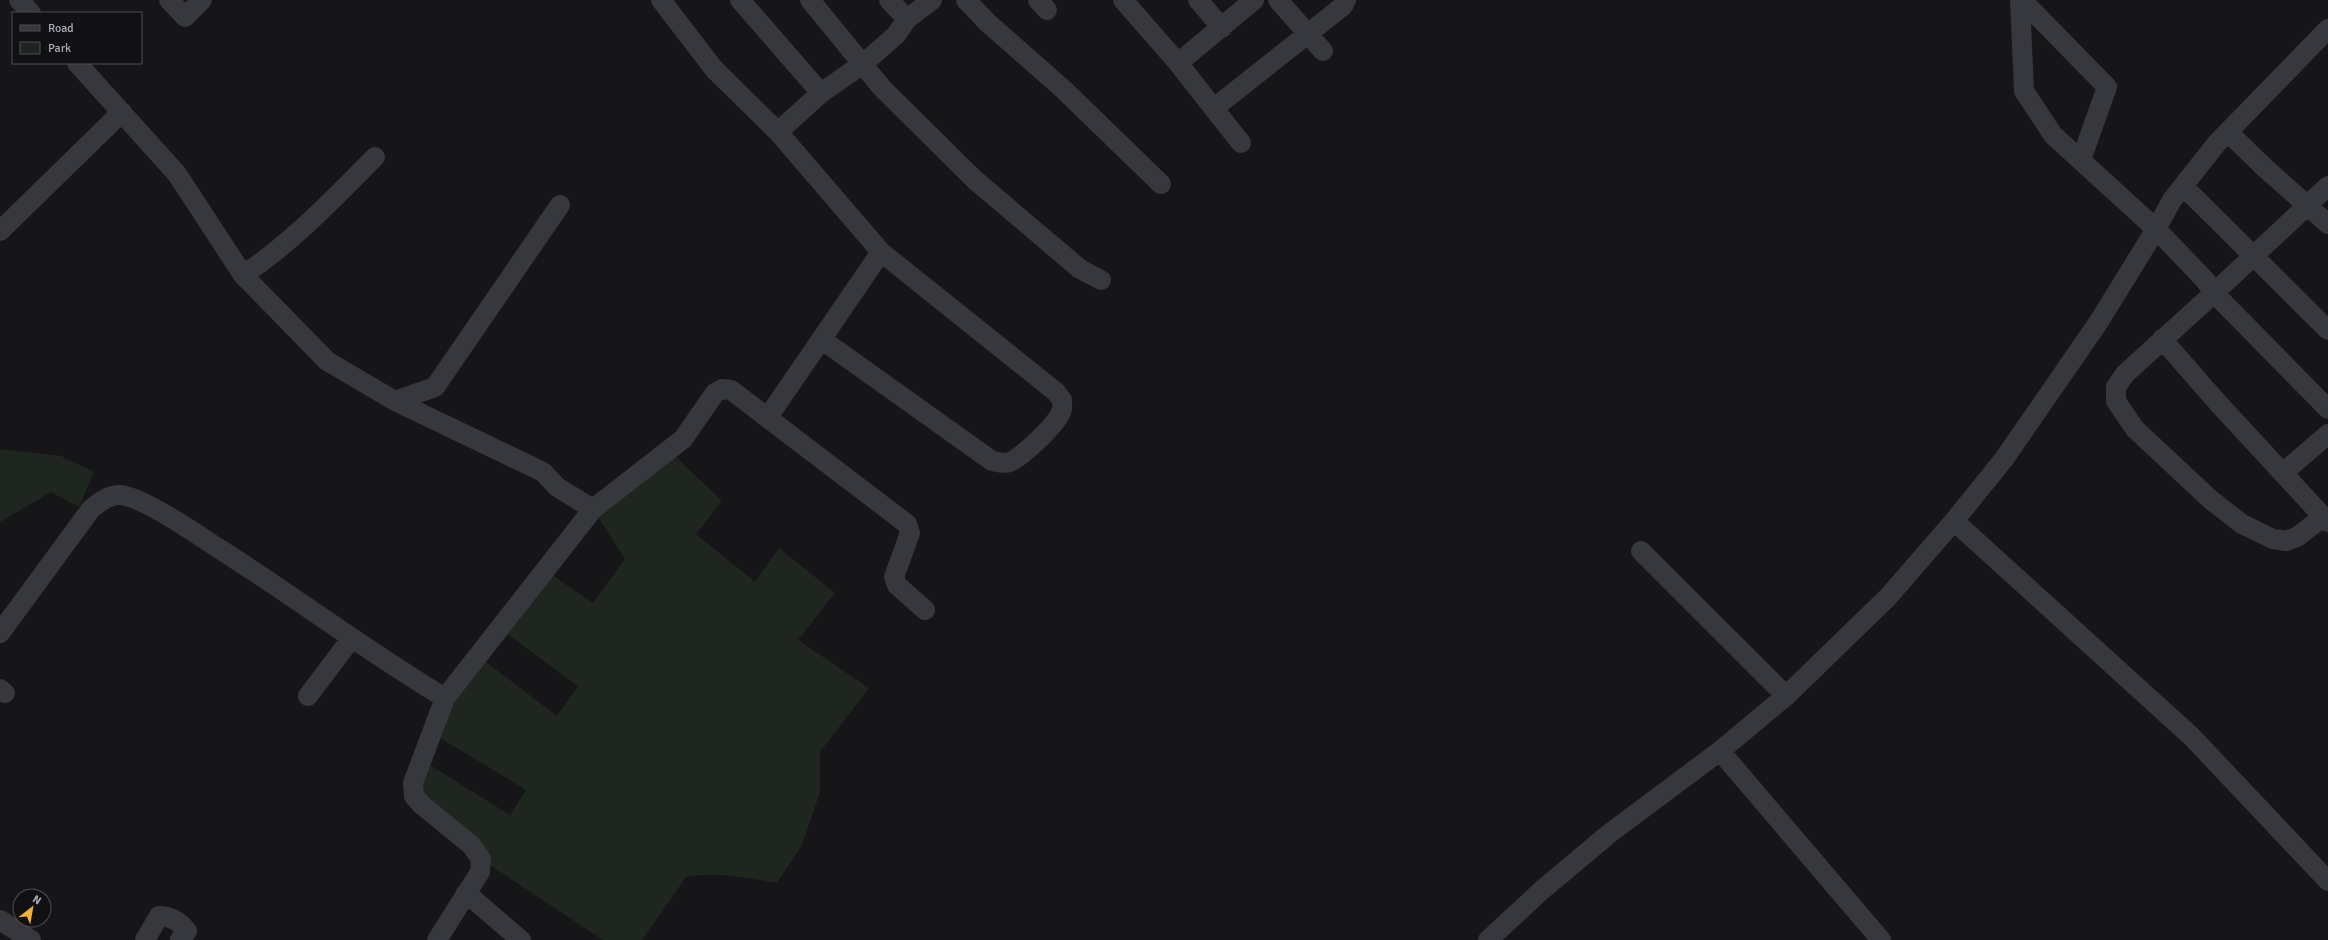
<svg xmlns="http://www.w3.org/2000/svg" width="2328" height="940" font-family="Signika,sans-serif">
<style>
.green{fill:#1e261f}
.lines{fill:none;stroke-linecap:round;stroke-linejoin:round}
.minor{stroke:#37383d;stroke-width:20}
</style>
<rect width="100%" height="100%" fill="#161618"/>
<path class="green" d="M0,449L61,456L94,472L79,507L51,492L0,522Z
M669,450L722,501L696,534L755,582L779,548L835,593L798,640L869,688L820,752V792L802,845L777,883C747,878 716,871 686,877L642,940H603L481,859L422,805V760L510,815L526,790L432,733L478,656L557,716L578,686L500,629L545,570L593,603L625,559L593,509Z"/>
<g class="lines">
<path class="minor" d="M19,0L31,13
M169,0L185,17L202,0
M661,0L714,69L778,132L881,252L1056,392L1062,400C1062,404 1063,409 1061,412C1056,425 1023,456 1010,462C1004,464 998,462 992,461L821,339
M740,0L821,93
M810,0L882,88L975,180L1080,269L1101,280
M889,0L907,19
M966,0L988,23L1063,89L1161,184
M1038,0L1047,10
M1123,0L1178,63L1241,143
M1198,0L1222,28
M1278,0L1323,51
M2020,0L2024,91L2053,135L2156,229L2205,280L2214,293L2328,409
M2022,0L2107,87L2081,160
M77,63L177,174L243,275L327,361L395,401L543,472L557,487L593,509
M1178,63L1254,0
M1214,108L1343,6L1346,0
M778,132L821,93L864,63L896,35L907,19L932,0
M2228,132L2265,168L2328,224
M2183,186L2328,330
M0,231L122,112
M243,275C293,242 333,199 375,157
M2162,339L2218,403L2328,522
M395,401L435,387L560,205
M768,417L881,252
M2284,472L2328,434
M2323,517L2297,537L2286,541L2273,539L2242,524L2211,500L2135,429L2116,401V387L2125,374L2214,293L2328,186
M1954,521L2192,737L2328,881
M1641,551L1786,696
M0,633L91,509C101,501 112,492 126,496C152,503 195,533 218,548C295,597 367,651 445,698
M0,689L5,693
M308,696L351,639
M1720,751L1881,940
M466,893L521,940
M0,920L31,940
M145,940L159,916C170,916 180,922 187,931L180,940
M437,940L480,872L481,859L471,845L422,805L414,796L413,783L445,698L593,509L683,439L715,393L722,389L731,390L907,524L910,533L894,577L897,585L925,610
M1488,940L1542,890L1610,833L1720,751L1786,696L1888,597L1954,521L2004,459L2098,323L2156,229L2172,200L2217,143L2328,29"/>
</g>
<rect x="12" y="12" width="130" height="52" fill="#111113" stroke="#4d4f55"/>
<rect x="20" y="25" width="20" height="6" fill="#37383d" stroke="#4d4f55"/>
<text x="48" y="32" font-size="12" fill="#a8adb8">Road</text>
<rect x="20" y="42" width="20" height="12" fill="#1e261f" stroke="#4d4f55"/>
<text x="48" y="52" font-size="12" fill="#a8adb8">Park</text>
<g transform="translate(32 908) rotate(31)"><circle r="19" fill="#111113" stroke="#4d4f55"/>
<path d="M0-3L7 15L0 10L-7 15Z" fill="#f2b134"/>
<text y="-6" font-size="11" font-weight="bold" text-anchor="middle" fill="#a8adb8">N</text>
</g>
</svg>
